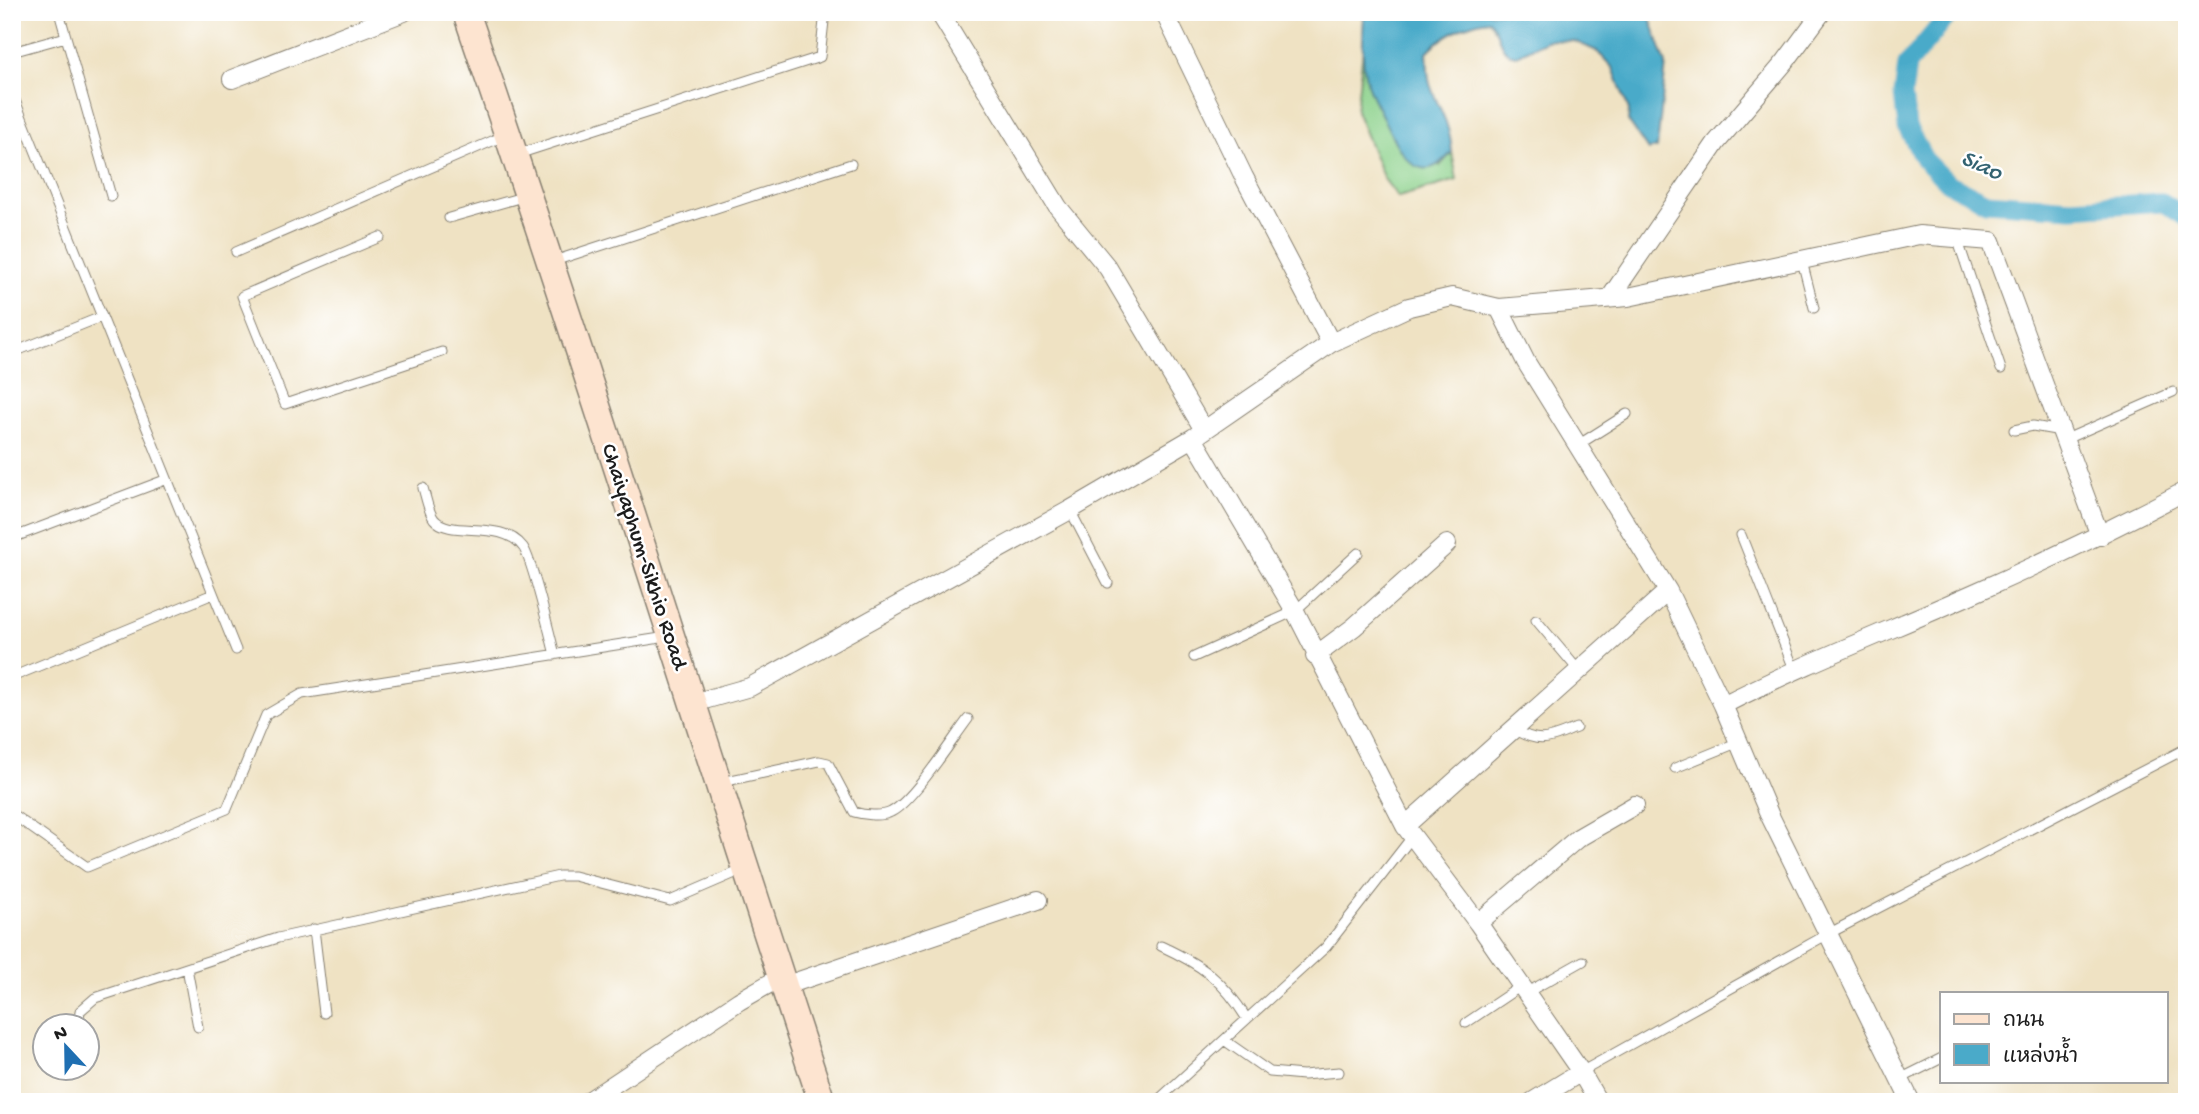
<svg xmlns="http://www.w3.org/2000/svg" width="2199" height="1114" font-family="'Gochi Hand','Playpen Sans Thai',sans-serif">
<style>
.green{fill:#8cd18b;stroke:#547654;stroke-width:2}
.water{fill:#4aaac9;stroke:#336372;stroke-width:2}
.lines{fill:none;stroke-linecap:round;stroke-linejoin:round}
.canal{stroke:#4aaac9;stroke-width:19}
.lane-casing{stroke:#867f70;stroke-width:11}
.street-casing{stroke:#867f70;stroke-width:20}
.secondary-casing{stroke:#867f70;stroke-width:29}
.lane{stroke:#fff;stroke-width:9}
.street{stroke:#fff;stroke-width:18}
.secondary{stroke:#fde4d0;stroke-width:26}
.labels{text-anchor:middle;dominant-baseline:central;stroke-width:5;stroke-linejoin:round;paint-order:stroke}
.street-label{font-size:23px;fill:#1c1c1c;stroke:#fff}
.water-label{font-size:24px;font-style:italic;fill:#336372;stroke:#fff}
</style>
<rect width="100%" height="100%" fill="#fff"/>
<filter id="ink" filterUnits="userSpaceOnUse"><feTurbulence type="fractalNoise" baseFrequency=".0143" numOctaves="2"/><feDisplacementMap in="SourceGraphic" scale="14" xChannelSelector="R" yChannelSelector="G"/><feConvolveMatrix kernelMatrix="1 2 1 2 8 2 1 2 1" color-interpolation-filters="sRGB"/></filter>
<filter id="wash" filterUnits="userSpaceOnUse"><feTurbulence type="fractalNoise" baseFrequency=".00686" numOctaves="4" result="noise"/><feDisplacementMap in="SourceGraphic" scale="28" xChannelSelector="R" yChannelSelector="G"/><feGaussianBlur stdDeviation="1.57" result="paint"/><feColorMatrix in="noise" values="0 0 0 0 0 0 0 0 0 0 0 0 0 0 0 0 0 1.4 0 .05"/><feComposite in="paint" operator="in"/></filter>
<g filter="url(#wash)">
<rect width="100%" height="100%" fill="#efe2c3"/>
<path class="green" d="M1363,49L1367,84L1440,166L1452,152L1457,180L1398,197L1384,179L1356,111Z"/>
<path class="water" d="M1364,12H1648L1666,64L1657,148L1648,150L1628,121L1629,110L1613,68L1597,51L1574,41L1548,40L1515,56C1497,50 1501,33 1489,20C1467,22 1442,36 1427,52C1428,63 1427,77 1431,87C1441,114 1449,120 1452,152C1417,193 1398,149 1383,118C1378,107 1370,95 1367,83C1361,61 1363,35 1364,12Z"/>
<g class="lines">
<path class="canal" d="M1951,12L1907,65L1903,95L1907,127L1924,159L1948,183L1986,202L2072,208L2162,202L2187,218"/>
</g>
</g>
<g filter="url(#ink)">
<g class="lines">
<defs>
<path id="lane" d="M59,12L111,196
M12,52L66,37
M12,93L236,650
M518,154L820,57L825,12
M449,218L526,196
M380,237L242,296L285,404L442,352
M1957,238L2001,369
M236,252L506,135
M554,261L851,164
M1802,261L1814,308
M19,350L101,317
M2014,430L2033,426L2061,431
M2066,439L2173,392
M1578,445L1627,414
M423,488C426,497 428,511 434,519C450,539 501,518 523,547C532,559 550,635 555,655
M1070,510L1108,583
M1741,535L1794,669
M12,538L165,480
M1536,620L1579,671
M1194,657L1295,611L1358,553
M12,677L213,594
M1513,729C1541,745 1548,739 1576,728
M1675,768L1739,742
M722,782L819,761L828,763L854,812C864,815 882,817 891,812C913,801 952,740 968,719
M12,814L87,867L227,809L266,715L302,694L667,637
M314,929L324,1013
M1161,946C1202,965 1223,980 1247,1019
M187,968L198,1027
M1526,993L1583,961
M1466,1023L1521,986
M78,1026L80,1011L95,998L278,938L559,876H574L670,901L742,870
M1224,1040L1270,1072L1303,1075L1339,1072
M1581,1072L1828,934L2187,748
M1900,1079L1942,1058
M1156,1102L1326,947L1412,837"/>
<path id="street" d="M939,12L1058,207L1108,268L1204,430
M1164,12L1244,177L1331,343
M232,79L404,12
M1610,298L1716,143L1785,62L1822,12
M1499,308L1628,297L1919,235L1991,241L2100,536
M1193,438L1295,611L1405,826L1478,923L1581,1072L1598,1102
M1315,656L1354,627L1447,544
M690,704L750,687L1070,510L1193,438L1331,343L1409,307L1452,297L1499,308L1526,362L1668,591L1723,705L1770,816L1911,1102
M1723,705C1807,662 1894,629 1981,590C2051,559 2119,526 2187,490
M1405,826L1668,591
M1478,923L1578,838L1635,805
M784,986L1038,900
M587,1102L739,1001L781,977
M1532,1102L1581,1072"/>
<path id="secondary" d="M466,12C590,373 702,739 822,1102"/>
</defs>
<use href="#lane" class="lane-casing"/>
<use href="#street" class="street-casing"/>
<use href="#secondary" class="secondary-casing"/>
<use href="#lane" class="lane"/>
<use href="#street" class="street"/>
<use href="#secondary" class="secondary"/>
</g>
</g>
<g class="labels">
<g class="street-label">
<text transform="translate(643 557) rotate(72)">Chaiyaphum-Sikhio Road</text>
</g>
<g class="water-label">
<text transform="translate(1981 167) rotate(24)">Siao</text>
</g>
</g>
<rect width="2199" height="1114" fill="none" stroke="#fff" stroke-width="42"/>
<rect x="1940" y="992" width="228" height="91" fill="#ffffff" stroke="#a4a4a4" stroke-width="2"/>
<rect x="1954" y="1014" width="35" height="10" fill="#fde4d0" stroke="#a4a4a4" stroke-width="2"/>
<text x="2003" y="1026" font-size="21" fill="#1c1c1c">ถนน</text>
<rect x="1954" y="1044" width="35" height="21" fill="#4aaac9" stroke="#a4a4a4" stroke-width="2"/>
<text x="2003" y="1062" font-size="21" fill="#1c1c1c">แหล่งน้ำ</text>
<g transform="translate(66 1047) rotate(338)"><circle r="33" fill="#ffffff" stroke="#a4a4a4" stroke-width="2"/>
<path d="M0-5L12 26L0 18L-12 26Z" fill="#1f6fb2"/>
<text y="-10" font-size="19" font-weight="bold" text-anchor="middle" fill="#1c1c1c">N</text>
</g>
</svg>
